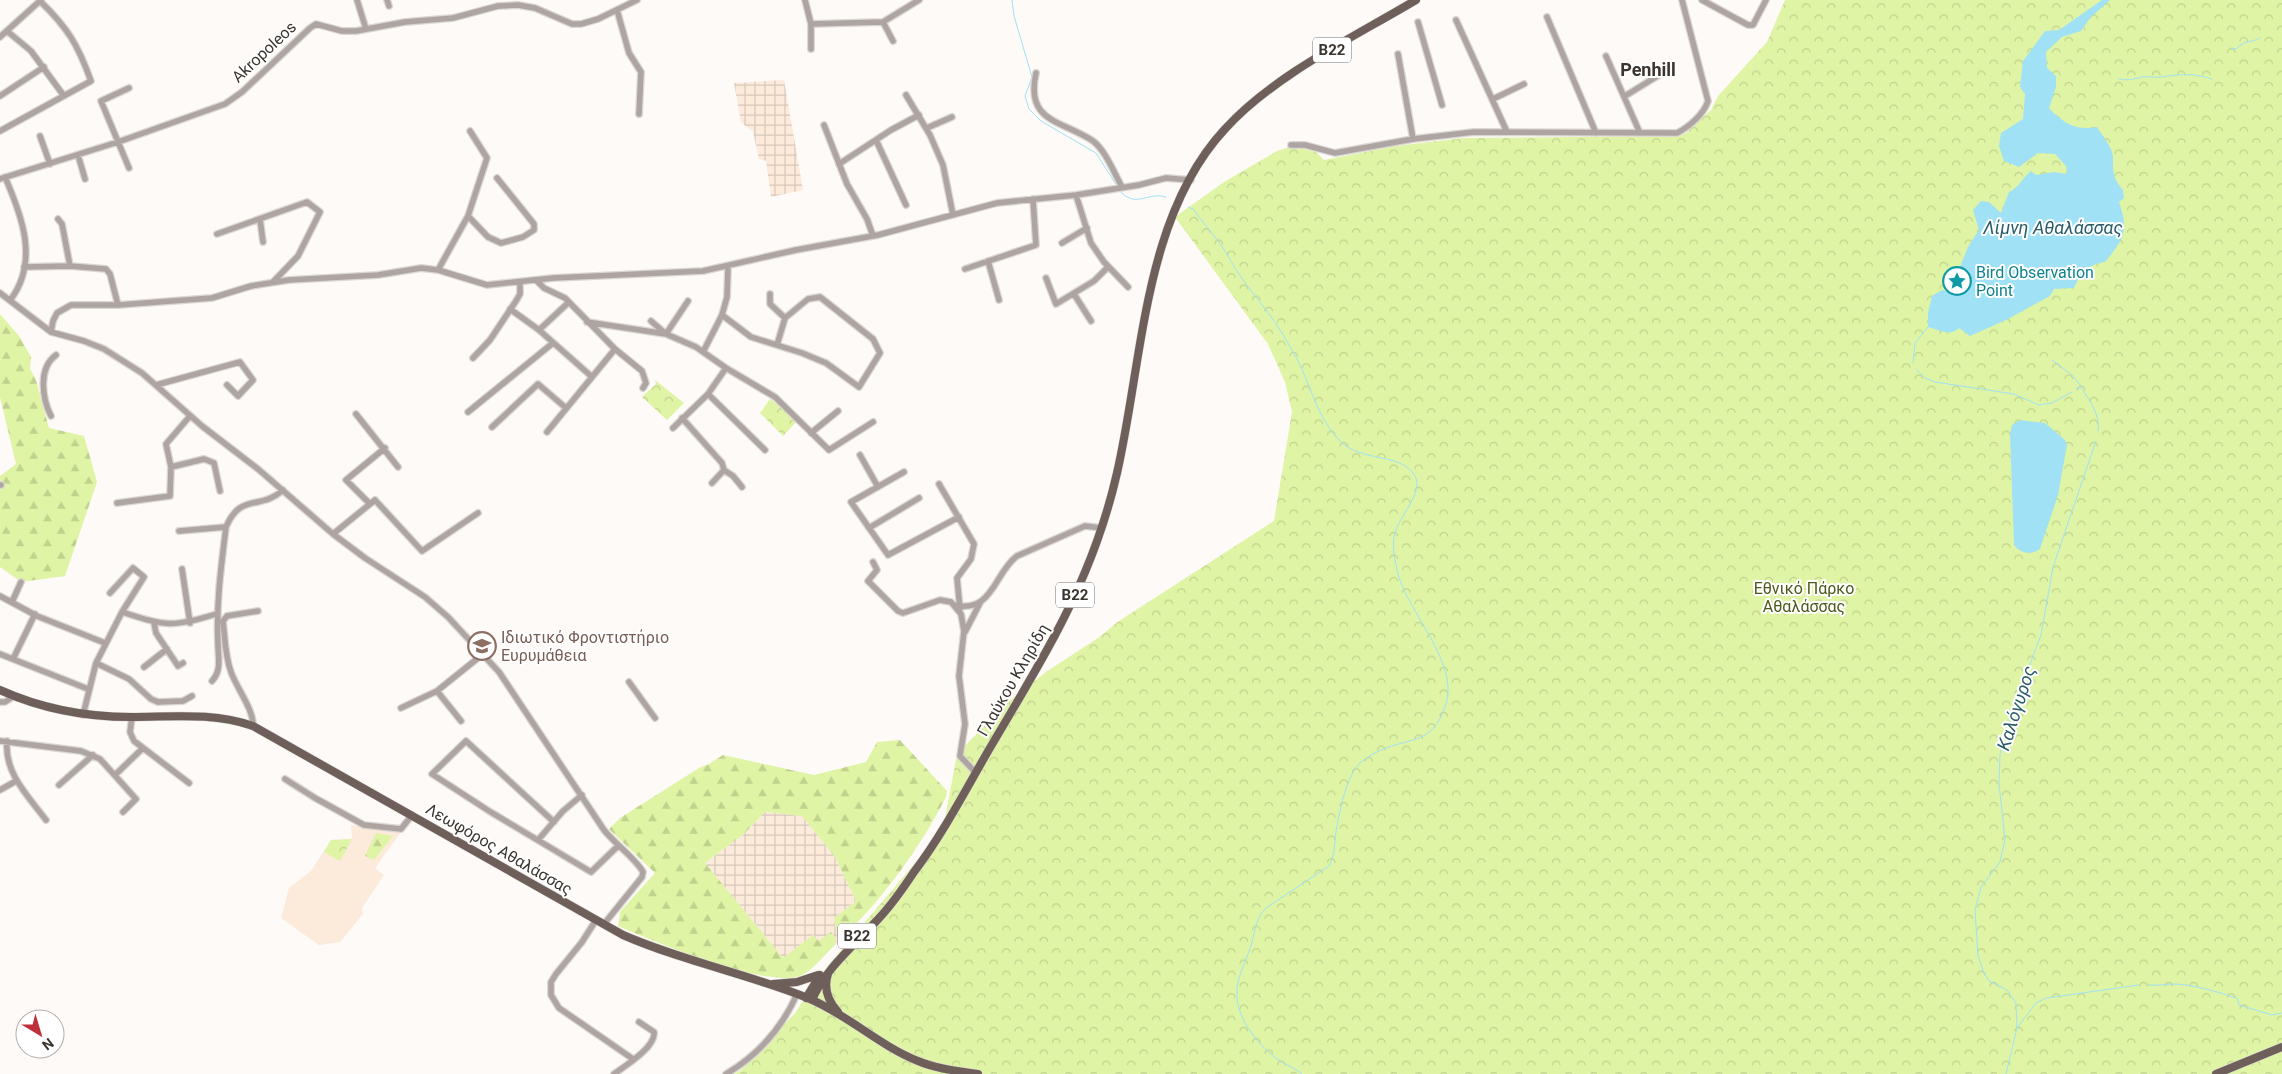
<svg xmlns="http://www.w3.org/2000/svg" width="2282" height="1074" font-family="Roboto,sans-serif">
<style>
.built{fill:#fceadb}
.industrial{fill:url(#industrial-grid)}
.forest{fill:url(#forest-firs)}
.park{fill:url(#park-crowns)}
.water{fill:#a1e1f5}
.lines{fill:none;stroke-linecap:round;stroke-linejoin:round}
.stream{stroke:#a1e1f5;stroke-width:1}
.minor-casing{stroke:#dad7d3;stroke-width:8}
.major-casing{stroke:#dad7d3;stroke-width:9}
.minor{stroke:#aea5a3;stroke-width:5.5}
.major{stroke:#6f5f5b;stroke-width:8}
.labels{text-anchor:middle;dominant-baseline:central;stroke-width:4;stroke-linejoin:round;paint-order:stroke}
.shield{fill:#fff;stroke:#76726e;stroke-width:1}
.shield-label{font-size:15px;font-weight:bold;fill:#3b3530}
.street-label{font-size:16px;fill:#3b3530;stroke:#fff}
.culture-label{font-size:16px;fill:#0d838f;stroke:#fff;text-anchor:start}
.park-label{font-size:16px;fill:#4c591a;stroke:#fff}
.education-label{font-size:16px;fill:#785e54;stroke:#fff;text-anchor:start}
.neighbourhood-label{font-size:18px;font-weight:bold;fill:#3b3530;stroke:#fff}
.water-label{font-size:18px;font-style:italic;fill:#295b69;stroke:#fff}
</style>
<defs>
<pattern id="industrial-grid" width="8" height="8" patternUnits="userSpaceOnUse" patternTransform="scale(1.25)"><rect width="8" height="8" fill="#fceadb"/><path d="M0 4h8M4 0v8" fill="none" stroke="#d9c9bc"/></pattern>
<pattern id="forest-firs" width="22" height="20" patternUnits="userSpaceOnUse" patternTransform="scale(1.25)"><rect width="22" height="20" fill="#dff4a5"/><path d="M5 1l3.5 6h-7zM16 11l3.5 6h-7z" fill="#c0d28e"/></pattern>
<pattern id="park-crowns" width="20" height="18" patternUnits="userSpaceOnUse" patternTransform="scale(1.25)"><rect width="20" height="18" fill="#dff4a5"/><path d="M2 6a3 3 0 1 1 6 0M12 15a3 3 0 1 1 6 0" fill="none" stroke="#c0d28e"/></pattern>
</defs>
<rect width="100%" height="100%" fill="#fdfaf7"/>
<path class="built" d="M351,825L401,832L375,868L384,875L362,908L363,914L340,942L319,945L281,918L289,888L311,871L331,840L352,839Z"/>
<path class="industrial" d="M784,80L803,190L771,197L766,161L759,159L753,132L741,122L734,83Z
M765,812L802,816L835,857L856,901L834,918L836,929L841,935L846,934L835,945L836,943L819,942L813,935L783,958L705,863L744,834Z"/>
<path class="forest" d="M0,314L19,336L31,357L30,369L36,380L49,428L84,436L97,482L65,576L21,582L0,567V476L16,464L0,397Z
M900,740L947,791L946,797C921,846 885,896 846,934L841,935L837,933L834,918L856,901L835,857L802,816L765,812L744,834L705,863L783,958L813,935L819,941L831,932L836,938L835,945C825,954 816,967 804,974C775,993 651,940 618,926L620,912L655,873L609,829L620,818L699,768L709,764L723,755L814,775L866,762L877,742Z
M376,833L393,836L374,860L365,856Z"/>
<path class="park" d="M1785,0H2282V1074H734L740,1071L796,1012L815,981L943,830L957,754L1008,702L1046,672L1098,638L1119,621L1274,521L1292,412L1285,382L1268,344L1175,217L1224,182L1277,151L1290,147L1306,149L1316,152L1324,160L1396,146L1464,138L1679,136L1686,133L1711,110L1718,96L1767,42Z
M655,380L684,403L667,420L642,397L656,384Z
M770,399L798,420L783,436L760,413Z
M352,839L340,861L324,852L331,840Z"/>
<path class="water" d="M2102,0H2110L2090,18L2081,31L2062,37L2046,52L2047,68L2056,76V87L2049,108C2063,123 2076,131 2097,127C2102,135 2112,147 2113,156C2113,172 2112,177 2123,190L2124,198L2119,202C2129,231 2124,239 2105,262C2088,265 2081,271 2074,288L2054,289L2050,296L2006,320L1970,336L1959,328C1950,337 1940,330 1928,327V313L1932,296L1942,290L1946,291L1954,282L1968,247L1979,230L1973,210L1981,201L1989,202L2001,213L2009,192C2020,187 2022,178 2031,171L2036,175L2054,172L2067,174L2066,166L2055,154L2038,153L2019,167L2004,161L1999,146L2001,133L2023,119L2025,94L2020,87L2023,61L2045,31L2059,30Z
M2020,420L2045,423L2065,440L2067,445L2058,495L2040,549C2031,555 2021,554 2014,545L2010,434L2012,425Z"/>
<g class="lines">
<path class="stream" d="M1012,0L1014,16L1032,77L1025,96L1029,109L1041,121L1096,153L1117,186
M2231,48L2236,49C2248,38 2249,44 2260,38
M2119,79C2129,81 2133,79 2142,77C2149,76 2155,78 2162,77C2181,74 2193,73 2212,79
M1119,190C1136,210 1147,191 1166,197
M1188,207L1193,209C1201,220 1210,231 1219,242C1227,253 1233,266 1241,277C1248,288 1258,299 1266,310C1278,325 1288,343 1297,359C1311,386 1317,417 1339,440C1360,463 1402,452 1415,476C1424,492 1399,517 1395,533C1391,545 1395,561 1398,574C1408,612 1459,663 1446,704C1432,749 1407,735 1373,754C1368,757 1363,760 1359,764C1347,776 1340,809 1337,826C1334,839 1336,854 1329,866L1266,908C1253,921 1255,939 1248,954C1244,965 1237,979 1237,991C1235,1016 1256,1043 1276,1058C1284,1065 1294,1067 1302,1074
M2052,360L2072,375L2081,386
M1913,363L1915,343L1928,327
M1916,369L1925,378L1935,382L2014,394L2039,405L2052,403L2072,392
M2076,389L2081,387C2089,400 2101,415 2098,431
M2148,985C2158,986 2166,984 2175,984C2196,985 2217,992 2237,998L2239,1005L2272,1015L2282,1013
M2017,1028L2036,1003L2046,998L2139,985
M2006,1074L2017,1028L2016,1003L2007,990L1989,981L1984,973L1978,956L1975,910L1981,887L2000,862L2005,839L1999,784L2000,754L2008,723L2041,635L2053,567L2096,441"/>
<defs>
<path id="minor" d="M357,0L366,29
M387,0L389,6
M805,0L811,24V49
M1702,0L1748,25H1753L1766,0
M617,10L629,53L641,72L639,114
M1547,17L1596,133
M1456,20L1507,132
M883,22L893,41
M1418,22L1442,105
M811,24L883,22L919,0
M7,31L31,51L64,96
M0,37L41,0
M1398,54L1413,139
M1606,56L1640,133
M1036,73C1025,123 1062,120 1093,141C1106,151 1114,173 1122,187
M906,95L930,135L943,165L953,215
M0,96L44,67
M1625,96L1664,72
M1493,99L1524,84
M824,125L847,184L867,219L873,236
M927,128L952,117
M0,131L91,81C78,45 68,28 40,1
M40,136L50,164
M876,140L906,205
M1291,145H1305L1335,153L1413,139L1474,132L1677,133C1689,127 1704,114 1708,101L1682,0
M78,155L85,179
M839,164L891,130L919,115
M129,168L101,101L129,88
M5,177C22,216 39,261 11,299
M0,179L118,142L225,104L242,92L310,28L316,24L342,31H356L405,22L453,18L498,6L518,5L535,8L572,24H581L598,19L637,0
M1076,195L1091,243L1104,262L1128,287
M468,216L488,237L501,243L523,237L534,230V224L497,178
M58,219L62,224L70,266
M260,219L263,242
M217,234L307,202L320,212L298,256L273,282
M1062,243L1087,228
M988,261L999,300
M24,267L70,266L106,269L110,274L118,305
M965,269L1036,245L1033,199
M438,270L468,216L487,158L470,131
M1046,278L1056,304L1094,281L1108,267
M536,280L544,288L565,298L615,349L642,371L646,383L643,388
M0,293L51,332L84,341L104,349L142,373L202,426L258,469L333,534L365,558L425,597L448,617L499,672L604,830C615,844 636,859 643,872L642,877L604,924
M770,294V304L785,318L777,345
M1074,294L1091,321
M510,309L539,330L591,376
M722,315L751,337L802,353L826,363L859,387L880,353L873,339L820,297L808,299L785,318
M651,321L666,334L696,347L726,368L775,397L829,450L873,422
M587,322L666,334L688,301
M539,330L569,302
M51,332L53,321L57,313L71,305H118L212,298L251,286L289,280L378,275L421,268L438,270L487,285L553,278L703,271L796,250L878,235L997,203L1076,195L1139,185L1166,178L1191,180
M703,352L722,315L727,297L728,267
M473,358L490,340L516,301L520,294V283
M156,385L240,362L253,380L238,396L227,385
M708,394L765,450
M468,412L553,343
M356,414L398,467
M51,416C42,398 38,368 56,355
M682,418L722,463L724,470L712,483
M492,427L538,384L566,408
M673,428L708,394L726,368
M547,432L615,349
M811,433L838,411
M385,448L346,480L370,504L375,500L422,551L478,513
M860,455L878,487
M171,467L204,459L214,463L220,491
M724,470L733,476L742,487
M904,472L851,502L888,555L959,517
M939,484L974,544L971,559L957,578L960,609
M0,485H1
M117,503L170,496L171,467L166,444L190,416
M226,527C241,492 260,511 283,490
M869,528L919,498
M179,531L226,527C221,567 216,604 218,644C218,658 222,670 212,681
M333,534L370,504
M873,562L877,570L868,581L898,611L903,613L940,600L951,602L961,614L964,631L959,676L965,724L960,756L976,773
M182,569L190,623
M0,596L37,616L105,643
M12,602L21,582
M954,605C993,614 994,573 1017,556L1085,526L1102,528
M122,612C165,626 172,628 216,614
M154,623L156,633L178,666L183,663
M965,632L980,603
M0,654L88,689
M13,659L35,614
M96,663L129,679L151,699L158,702L183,701L192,696
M144,667L167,649
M629,682L655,718
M437,691L461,721
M0,702H5L14,696
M401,708L437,691L483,654
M83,715L96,663L122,612L144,577L133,568L110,593
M132,717L130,732L134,741L189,783
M253,726C254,710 236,687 231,672C225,656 225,638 223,621L227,616L258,611
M0,741L81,751L100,759L136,799L123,812
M7,741C4,773 28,796 46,820
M115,775L143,748
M285,779L315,798L364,825L401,829L412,815
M59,785L93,755
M0,790L16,781
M554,822L466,741L432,774L489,811L591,872L618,846
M538,840L563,811L582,795
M596,920L582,942L556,974L551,982V995L559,1008L633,1059
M614,1074C625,1066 656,1047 654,1032L639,1022
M726,1074C758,1055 782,1028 797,994"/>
<path id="major" d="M0,690C42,709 85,717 131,717C173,717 212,712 253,726L623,935C685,962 749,974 810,999C848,1015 880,1046 918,1061C937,1069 958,1071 978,1074
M828,974C823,989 828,1001 838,1012
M773,984L797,982L818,975
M806,998L820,975
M812,1000C826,967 857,943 881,916C893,903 904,887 914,872C942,835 964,793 987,753C1010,714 1033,676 1054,637C1082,585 1104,530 1117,473C1143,360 1143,217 1225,129C1274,75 1354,37 1416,0
M2216,1074L2282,1047"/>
</defs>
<use href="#minor" class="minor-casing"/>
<use href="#major" class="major-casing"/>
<use href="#minor" class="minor"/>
<use href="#major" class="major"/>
</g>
<defs>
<symbol id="sight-ring" viewBox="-11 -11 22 22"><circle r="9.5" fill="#fff" stroke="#0f9aa8" stroke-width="1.5"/><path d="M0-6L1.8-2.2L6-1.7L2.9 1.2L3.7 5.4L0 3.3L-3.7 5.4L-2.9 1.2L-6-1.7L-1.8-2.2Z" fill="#0f9aa8"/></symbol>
<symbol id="school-ring" viewBox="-11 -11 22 22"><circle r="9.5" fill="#fff" stroke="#8d6e63" stroke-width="1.5"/><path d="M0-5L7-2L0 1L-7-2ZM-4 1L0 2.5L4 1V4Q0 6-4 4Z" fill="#8d6e63"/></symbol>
</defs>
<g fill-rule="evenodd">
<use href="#sight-ring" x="1941" y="265" width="32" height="32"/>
<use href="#school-ring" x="466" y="630" width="32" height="32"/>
</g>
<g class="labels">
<g class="shield">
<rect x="1313" y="37.5" width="38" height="25" rx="4"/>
<rect x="1056" y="582.5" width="38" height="25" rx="4"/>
<rect x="838" y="923.5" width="38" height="25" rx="4"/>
</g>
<g class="shield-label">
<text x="1332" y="50">B22</text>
<text x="1075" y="595">B22</text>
<text x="857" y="936">B22</text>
</g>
<g class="street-label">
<text transform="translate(264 52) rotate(-43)">Akropoleos</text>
<text transform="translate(1013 680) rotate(-60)">Γλαύκου Κληρίδη</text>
<text transform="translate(499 849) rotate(30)">Λεωφόρος Αθαλάσσας</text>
</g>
<g class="culture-label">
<text x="1976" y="272">Bird Observation<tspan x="1976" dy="18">Point</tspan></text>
</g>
<g class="park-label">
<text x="1804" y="588">Εθνικό Πάρκο<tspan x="1804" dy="18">Αθαλάσσας</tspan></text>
</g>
<g class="education-label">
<text x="501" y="637">Ιδιωτικό Φροντιστήριο<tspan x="501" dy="18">Ευρυμάθεια</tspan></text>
</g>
<g class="neighbourhood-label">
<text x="1648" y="69">Penhill</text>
</g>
<g class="water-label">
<text x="2053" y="227">Λίμνη Αθαλάσσας</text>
<text transform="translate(2016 708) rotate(-72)">Καλόγυρος</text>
</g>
</g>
<g transform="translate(40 1034) rotate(142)"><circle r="24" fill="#ffffff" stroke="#b1aeac"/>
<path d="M0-4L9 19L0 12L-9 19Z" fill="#c0303b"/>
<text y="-8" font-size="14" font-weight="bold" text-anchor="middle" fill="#3b3530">N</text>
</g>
</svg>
